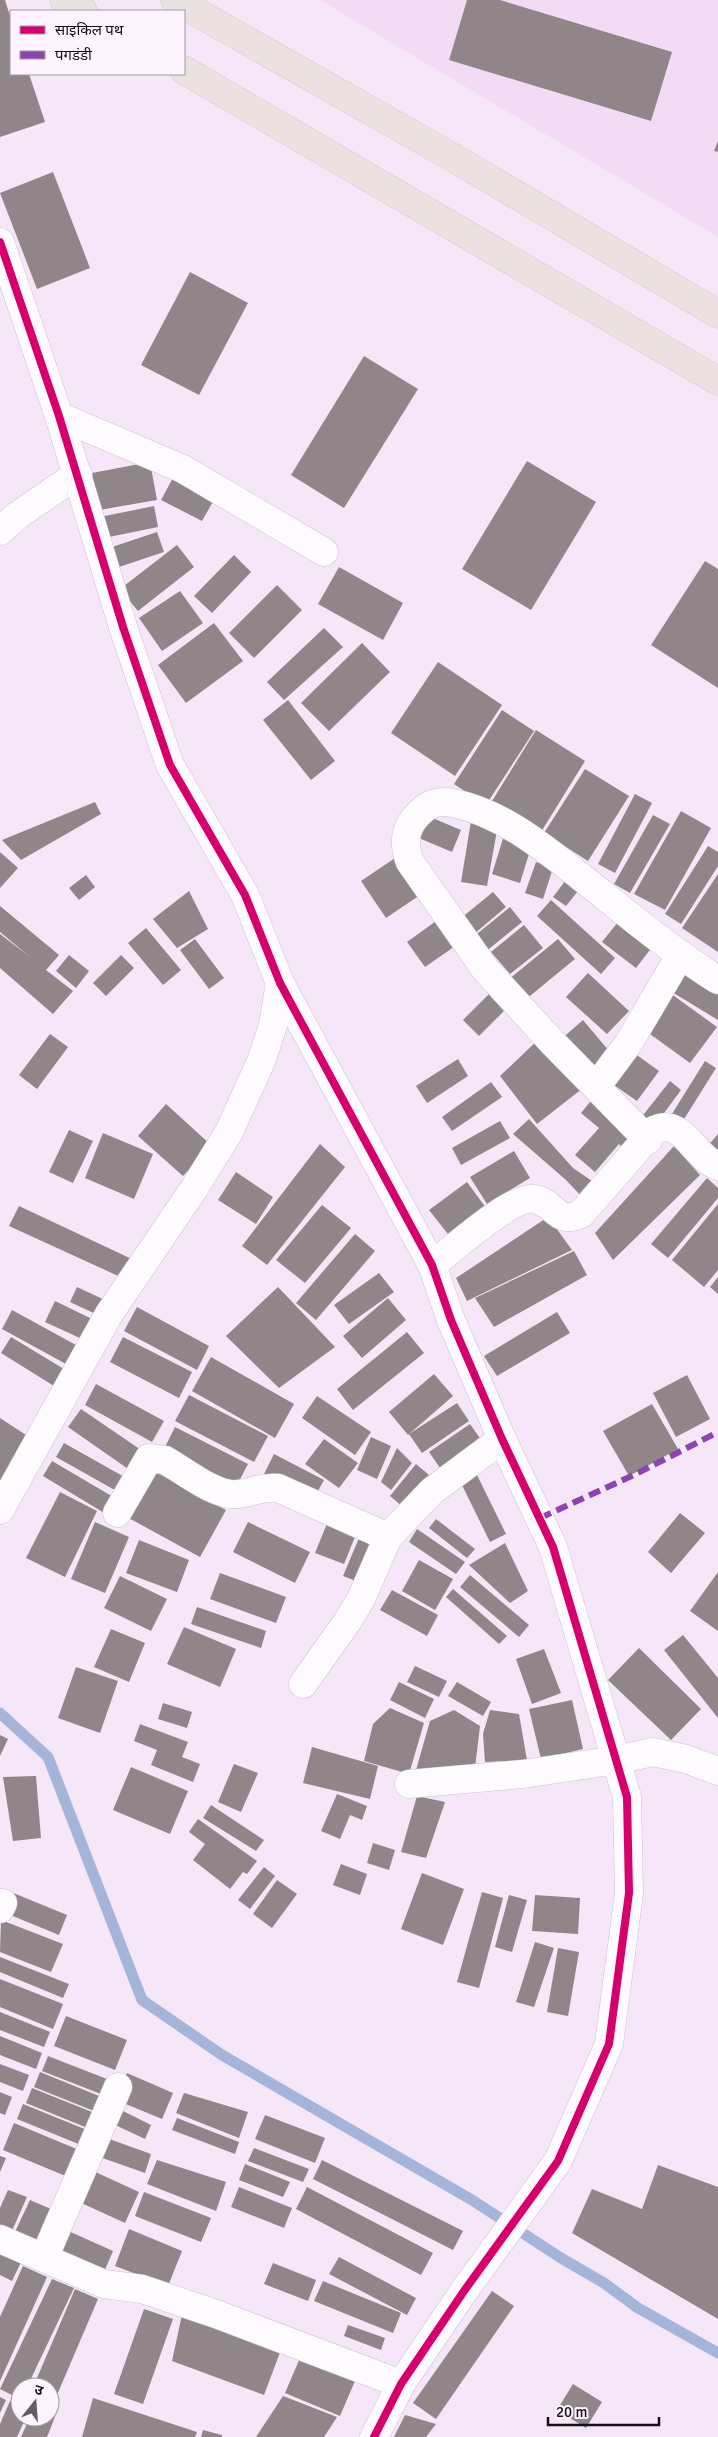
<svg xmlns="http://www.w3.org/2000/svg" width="718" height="2437" font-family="Signika,'Noto Sans Devanagari',sans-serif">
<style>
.built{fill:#f3dbf5}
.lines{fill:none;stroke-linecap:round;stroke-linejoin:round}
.stream{stroke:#a5b5da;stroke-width:11}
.building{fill:#908589}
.minor-casing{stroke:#cdc2ce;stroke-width:29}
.tertiary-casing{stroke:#cdc2ce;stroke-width:29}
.primary-casing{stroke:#d1cbd2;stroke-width:29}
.minor{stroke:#fefbfe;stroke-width:28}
.tertiary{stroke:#fefbfe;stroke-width:28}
.primary{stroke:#ebe1e0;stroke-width:28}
.quiet{stroke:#8e44ad;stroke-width:6;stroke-dasharray:12 6;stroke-linecap:butt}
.cycleway-casing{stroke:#fef4ff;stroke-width:11}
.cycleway{stroke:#d6006c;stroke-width:8}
</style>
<rect width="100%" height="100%" fill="#f5e7f7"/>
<path class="built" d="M320,0H718V237Z"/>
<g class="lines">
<path class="stream" d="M0,1713L48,1757L142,2000L222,2055L472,2200L561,2258L604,2283L638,2308L718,2353"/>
</g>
<path class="building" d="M0,0H5L11,19V74H29L45,122L0,137Z
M467,0H500L672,52L651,121L449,60Z
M718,141V152L714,151Z
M53,172L90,268L37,289L0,193Z
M190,272L248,303L199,395L141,365Z
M364,356L418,389L344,508L291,475Z
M527,461L596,502L531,610L462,569Z
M150,462L157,500L99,510L92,473Z
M174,476L215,498L202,521L161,500Z
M154,506L158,527L104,538L100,517Z
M157,532L164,552L119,567L112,547Z
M177,545L194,567L138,611L120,589Z
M234,555L251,572L212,613L194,596Z
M705,561L718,569V688L651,645Z
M339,567L403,603L383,640L318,604Z
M277,585L302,610L254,658L229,633Z
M180,591L203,623L162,651L139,618Z
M214,623L243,661L186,703L158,665Z
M324,628L343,647L284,700L267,682Z
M362,643L390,672L329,731L301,703Z
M438,662L502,705L455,776L391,733Z
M288,700L335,761L311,780L263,720Z
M502,710L534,731L486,805L454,784Z
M536,730L585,761L541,832L492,801Z
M585,769L629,796L588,861L544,833Z
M635,794L652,803L615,873L598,864Z
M95,802L101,814L21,860L2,840Z
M681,811L711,828L665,910L634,894Z
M423,814L461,830L452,852L414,836Z
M653,815L670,824L630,893L614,884Z
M471,821L498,825L487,886L461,882Z
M505,832L533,841L520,883L492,874Z
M708,846L718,852V866L681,924L665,914Z
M0,852L18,868L0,888Z
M398,856L423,893L386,918L361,881Z
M536,862L553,868L543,899L525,893Z
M718,874V952L682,928Z
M86,875L95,887L79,900L69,888Z
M569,876L582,886L566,906L553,897Z
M189,891L208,929L177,948L153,919Z
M493,892L506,907L468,939L455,923Z
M551,900L615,958L601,974L537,916Z
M0,906L59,955L46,970L73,991L53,1014L0,968V934L30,957L0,932Z
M510,907L522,922L484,953L472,938Z
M443,916L461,942L425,967L407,942Z
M622,917L656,942L636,968L602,942Z
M524,925L543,948L510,974L491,952Z
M146,928L181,970L163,985L128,943Z
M195,939L224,978L209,989L180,950Z
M558,939L575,959L525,1000L508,980Z
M69,955L89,971L76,988L56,971Z
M121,955L134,968L106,996L93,983Z
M687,968L718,987V1020L672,992Z
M588,973L629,1011L607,1034L566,997Z
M495,988L511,1004L479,1036L463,1020Z
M670,993L717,1027L690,1063L643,1029Z
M583,1020L615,1058L592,1079L559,1041Z
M50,1034L68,1047L37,1089L19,1075Z
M540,1038L587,1085L537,1124L500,1076Z
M634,1053L659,1071L637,1101L611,1083Z
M458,1059L468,1076L427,1103L416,1086Z
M705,1061L716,1068L681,1124L670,1117Z
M670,1081L681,1090L653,1128L640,1119Z
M491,1082L502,1097L452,1131L442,1117Z
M594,1097L635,1132L622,1147L619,1144L595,1172L575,1155L599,1128L581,1113Z
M166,1104L211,1145L183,1176L138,1136Z
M529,1119L573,1168L595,1183L582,1197L566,1180L513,1134Z
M500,1121L510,1138L461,1165L452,1148Z
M69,1130L93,1141L73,1183L49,1172Z
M103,1133L153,1154L134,1199L85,1178Z
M718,1134V1158L706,1148Z
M320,1144L345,1167L267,1265L242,1246Z
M674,1146L700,1175L613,1260L595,1233Z
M514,1151L530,1178L487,1204L470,1177Z
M236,1172L273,1197L256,1224L218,1200Z
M707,1178L718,1188V1198L668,1258L651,1244Z
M467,1182L492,1216L455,1243L429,1210Z
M718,1204V1270L704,1287L672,1260Z
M322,1205L351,1228L305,1283L276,1260Z
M19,1206L136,1261L127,1280L9,1226Z
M548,1217L572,1250L467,1301L456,1278Z
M355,1234L375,1251L316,1320L296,1303Z
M574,1251L587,1275L494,1327L475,1298Z
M379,1273L394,1292L349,1324L334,1305Z
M718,1277V1294L710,1287Z
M77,1287L107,1301L100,1316L70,1302Z
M278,1287L335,1347L279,1388L226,1336Z
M388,1298L406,1320L362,1358L343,1336Z
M55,1301L92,1319L82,1339L45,1322Z
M137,1307L209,1346L197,1370L124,1331Z
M12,1310L76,1345L66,1364L2,1329Z
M557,1312L570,1333L497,1376L484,1356Z
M407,1332L424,1353L353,1410L337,1389Z
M11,1337L64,1369L54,1386L1,1353Z
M123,1337L192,1372L179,1398L110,1362Z
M211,1357L294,1404L275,1438L192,1391Z
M434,1374L453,1396L408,1435L389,1412Z
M687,1375L710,1419L676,1437L653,1393Z
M96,1384L164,1421L152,1442L85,1405Z
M189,1395L268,1436L254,1462L175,1421Z
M317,1396L371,1432L355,1455L302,1418Z
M457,1403L469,1421L422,1453L409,1434Z
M652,1404L678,1449L629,1476L603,1431Z
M81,1409L144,1452L131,1471L68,1427Z
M0,1418L29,1437L0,1482Z
M470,1424L486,1447L445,1475L429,1452Z
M175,1427L248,1464L235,1489L162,1453Z
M371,1437L391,1446L377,1479L357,1470Z
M324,1439L358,1463L339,1488L305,1464Z
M64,1443L128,1479L120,1493L56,1457Z
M397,1448L412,1463L391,1490L381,1482Z
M274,1454L324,1480L313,1500L264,1474Z
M52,1461L115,1498L106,1514L43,1476Z
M416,1464L435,1480L409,1512L390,1496Z
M150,1469L226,1510L200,1557L125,1516Z
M477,1475L506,1534L490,1542L461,1483Z
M60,1492L97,1511L65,1577L26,1558Z
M680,1513L705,1533L671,1573L648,1552Z
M436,1519L475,1549L467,1558L429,1528Z
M328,1521L357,1532L344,1564L315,1553Z
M95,1522L129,1537L105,1593L71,1579Z
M248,1522L310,1552L295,1583L233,1552Z
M417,1529L465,1562L456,1574L409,1542Z
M359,1538L380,1546L364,1584L343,1576Z
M139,1540L189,1560L177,1592L126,1573Z
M505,1543L528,1591L510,1603L469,1565Z
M419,1560L453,1579L435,1610L402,1591Z
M718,1572V1631L690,1611Z
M220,1573L286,1597L276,1623L210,1599Z
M470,1575L529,1625L519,1637L460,1587Z
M120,1576L167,1599L151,1631L104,1608Z
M453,1589L507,1636L499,1644L446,1597Z
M392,1590L438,1615L427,1636L380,1610Z
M197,1607L266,1631L261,1648L191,1624Z
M184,1627L236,1649L220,1687L167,1664Z
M111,1629L145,1643L129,1682L94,1667Z
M683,1635L718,1678V1718L664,1650Z
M639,1648L701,1709L671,1740L608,1680Z
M544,1649L561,1693L532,1704L516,1659Z
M415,1666L447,1681L439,1697L407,1682Z
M76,1667L118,1681L100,1733L58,1718Z
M399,1682L434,1699L425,1718L390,1700Z
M457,1682L491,1702L483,1716L448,1696Z
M572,1700L583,1749L541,1759L529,1709Z
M163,1703L192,1712L187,1728L158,1719Z
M390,1708L424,1723L409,1774L364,1761L373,1724Z
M454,1710L480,1726L475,1768L414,1777L430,1721Z
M490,1710L519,1714L527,1760L485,1762L483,1734Z
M140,1724L188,1742L182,1757L200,1764L193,1782L151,1765L157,1750L134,1741Z
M0,1735L8,1739L0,1756Z
M312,1747L378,1766L370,1799L303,1783Z
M234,1764L258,1773L241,1812L218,1802Z
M131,1767L188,1791L170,1834L113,1810Z
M36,1776L41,1838L13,1841L3,1777Z
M337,1794L367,1806L362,1820L350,1815L340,1839L321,1831Z
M417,1796L445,1802L426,1858L401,1852Z
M211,1805L264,1840L256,1851L203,1818Z
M198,1819L257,1861L247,1874L243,1872L230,1889L193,1860L205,1844L189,1832Z
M373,1843L395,1850L389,1870L367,1863Z
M341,1864L367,1874L360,1895L333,1885Z
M264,1867L275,1876L250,1909L238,1900Z
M422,1873L464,1889L443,1945L401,1929Z
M277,1880L297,1894L272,1928L253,1914Z
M11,1892L67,1915L59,1935L3,1912Z
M482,1892L503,1898L479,1988L457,1982Z
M509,1895L527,1900L512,1952L495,1947Z
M535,1895L580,1898L578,1934L532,1931Z
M1,1920L63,1944L51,1972L0,1952Z
M535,1942L554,1948L534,2007L516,2002Z
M558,1948L579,1952L568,2016L547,2012Z
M0,1957L69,1984L63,1998L0,1972Z
M0,1979L63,2004L53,2029L0,2007Z
M0,2012L50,2032L44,2047L0,2030Z
M66,2016L127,2040L115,2070L54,2046Z
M0,2036L42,2053L36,2069L0,2055Z
M48,2056L112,2081L106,2096L42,2071Z
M0,2064L29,2075L23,2091L0,2082Z
M40,2072L104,2098L99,2113L34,2087Z
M127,2073L173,2093L162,2119L116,2100Z
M32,2088L97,2114L90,2129L26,2103Z
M0,2092L12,2097L5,2115L0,2113Z
M184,2093L248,2112L239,2138L176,2113Z
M23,2104L87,2130L81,2145L17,2119Z
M117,2108L151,2125L145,2139L111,2123Z
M265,2115L325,2138L315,2163L255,2139Z
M177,2118L239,2142L235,2154L172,2130Z
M14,2123L79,2150L68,2177L3,2150Z
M101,2136L151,2154L145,2173L94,2155Z
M254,2148L309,2169L303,2182L248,2161Z
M0,2156L6,2158L0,2172Z
M157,2160L226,2182L216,2211L147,2184Z
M322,2160L463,2231L453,2250L313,2179Z
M245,2164L290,2182L283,2197L239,2180Z
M658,2165L718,2187V2319L572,2233L592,2189L642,2209Z
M91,2170L139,2192L125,2223L77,2201Z
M239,2187L292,2208L284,2228L231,2207Z
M307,2187L433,2253L421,2275L296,2209Z
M8,2190L27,2197L11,2233L0,2228V2208Z
M144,2192L211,2218L201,2242L135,2216Z
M30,2200L51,2209L37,2244L14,2234Z
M64,2229L113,2251L104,2272L55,2250Z
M129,2229L182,2251L168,2286L115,2266Z
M0,2245L23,2258L12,2281L0,2275Z
M339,2257L416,2298L407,2315L329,2274Z
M273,2263L316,2280L308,2301L264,2284Z
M23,2266L47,2277L0,2381V2317Z
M52,2279L74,2288L27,2387H20V2399L0,2389Z
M323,2281L401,2313L393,2333L314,2301Z
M75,2289L98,2299L57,2395L50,2392V2387L34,2385Z
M492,2291L514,2306L436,2419L413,2403Z
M144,2309L173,2319L143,2404L114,2394Z
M183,2310L282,2347L264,2395L172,2361Z
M348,2325L385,2338L381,2350L344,2336Z
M303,2351L358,2374L340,2416L285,2393Z
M573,2384L602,2402L586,2428L557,2410Z
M283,2396L337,2417L324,2437H256Z
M0,2397L6,2400L0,2413Z
M93,2398L197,2432L195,2437H82Z
M10,2401L20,2405V2417H26L17,2437H0V2424Z
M50,2415L55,2417L47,2437H21L30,2417H50Z
M405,2415L436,2424L426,2437H394Z
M203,2430L222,2435V2437H201Z"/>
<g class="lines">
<defs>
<path id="minor" d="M59,416L183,469L324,552
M0,531L18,515L78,474
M596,1087L628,1044L681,954
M648,1140L552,1042L485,969L410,862C404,847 404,832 414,819C425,806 435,799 453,803C502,813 543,847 581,877C625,912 670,950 718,980
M432,1265C451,1251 512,1195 534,1199C555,1202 556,1226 581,1214L654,1130C683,1116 695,1159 718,1166
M0,1510L109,1314L195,1187L229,1132L262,1059L273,1025L280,983
M117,1513L149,1458L165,1460C183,1470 216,1497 237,1494C252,1493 262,1486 278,1488L388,1537
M303,1684L347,1622L361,1599L388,1537L432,1491L502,1439
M409,1784L523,1774L616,1760L653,1752L686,1759L718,1771
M0,1909L3,1903
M0,2239L104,2284L142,2289L216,2314L401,2384
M44,2258L118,2087"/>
<path id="tertiary" d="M0,242L59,416L123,627L170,765L245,895L280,983L432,1265L451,1320L502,1439L553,1547L627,1797L629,1893L609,2044L558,2161L464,2291L401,2384L374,2437"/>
<path id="primary" d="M64,0L83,11
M175,0L454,158L718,314
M184,70L718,381"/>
</defs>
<use href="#minor" class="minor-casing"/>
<use href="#tertiary" class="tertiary-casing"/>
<use href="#primary" class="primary-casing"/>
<use href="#minor" class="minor"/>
<use href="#tertiary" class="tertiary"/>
<use href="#primary" class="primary"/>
<path class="quiet" d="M540,1518L636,1474L718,1432"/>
<defs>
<path id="cycleway" d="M0,242L59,416L123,627L170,765L245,895L280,983L432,1265L451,1320L502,1439L553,1547L627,1797L629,1893L609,2044L558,2161L464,2291L401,2384L374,2437"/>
</defs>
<use href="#cycleway" class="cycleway-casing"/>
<use href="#cycleway" class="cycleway"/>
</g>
<rect x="10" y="10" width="175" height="65" fill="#fef4ff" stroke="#a298a3"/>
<rect x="20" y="26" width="25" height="8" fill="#d6006c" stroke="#a298a3"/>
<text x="55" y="35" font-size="15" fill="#170e18">साइकिल पथ</text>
<rect x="20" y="51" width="25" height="8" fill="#8e44ad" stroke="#a298a3"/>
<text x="55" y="60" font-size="15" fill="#170e18">पगडंडी</text>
<g transform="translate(35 2402) rotate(17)"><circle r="24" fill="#fef4ff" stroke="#a298a3"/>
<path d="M0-4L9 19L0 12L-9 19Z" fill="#655a66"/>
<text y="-8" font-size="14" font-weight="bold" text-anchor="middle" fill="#170e18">उ</text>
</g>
<path d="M548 2417v8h111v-8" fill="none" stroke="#170e18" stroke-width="2.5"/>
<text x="556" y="2417" font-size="15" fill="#170e18" stroke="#fef4ff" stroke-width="4" paint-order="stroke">20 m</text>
</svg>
